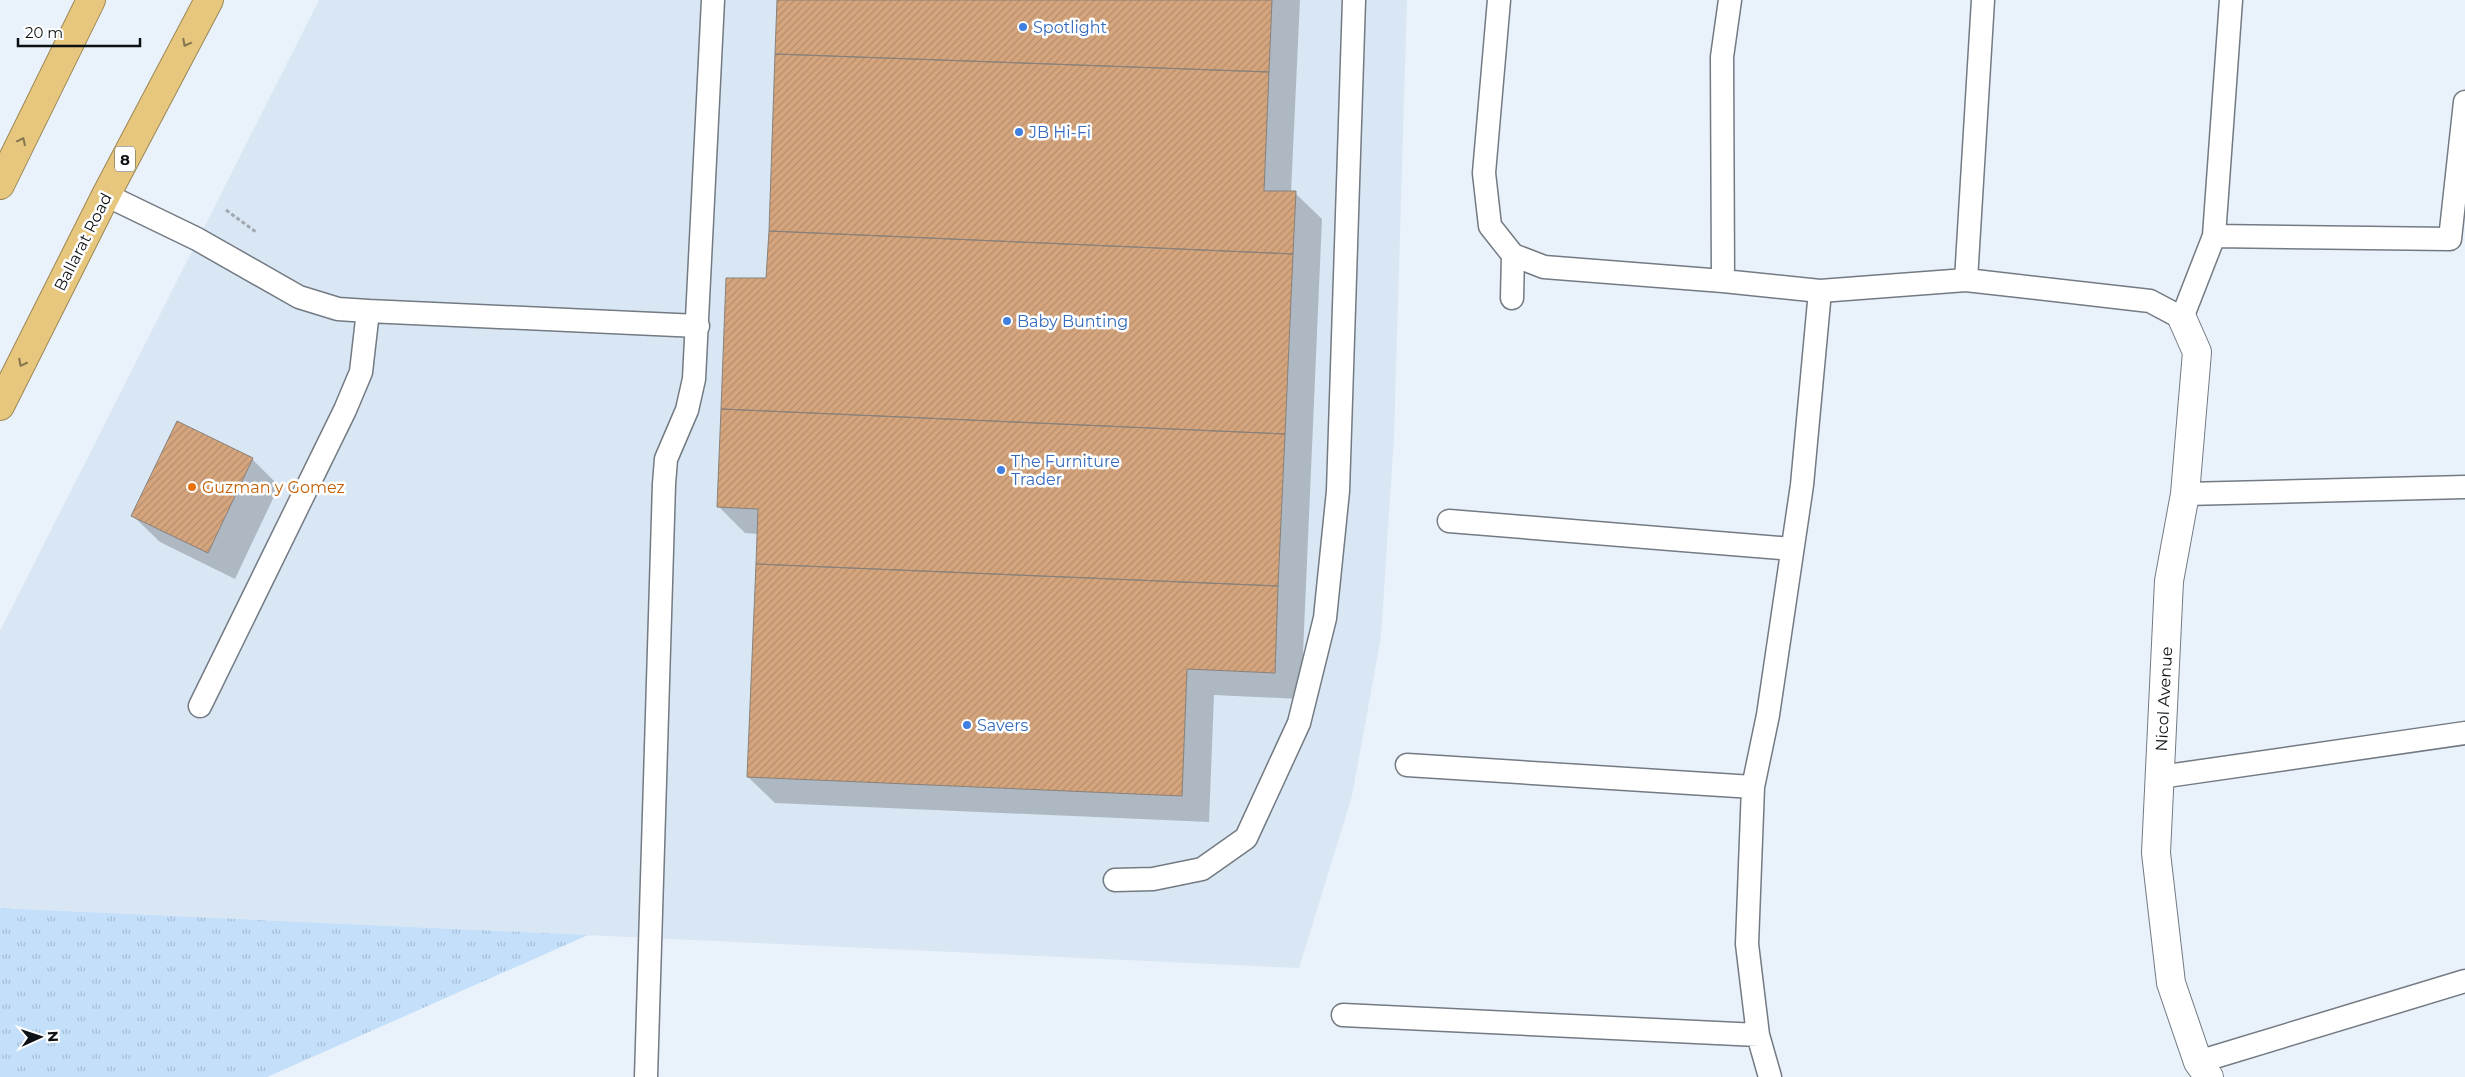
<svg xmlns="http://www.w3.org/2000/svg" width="2465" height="1077" font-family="Montserrat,sans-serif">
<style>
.built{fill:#d9e7f4}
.grass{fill:url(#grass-tufts)}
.shadow{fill:#0003}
.building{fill:url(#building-hatch);stroke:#89817a}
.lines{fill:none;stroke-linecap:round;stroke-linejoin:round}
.lane-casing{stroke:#737a82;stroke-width:25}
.street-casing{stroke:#737a82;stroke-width:30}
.highway-casing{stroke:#9b8758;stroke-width:30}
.path{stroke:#a0a7ae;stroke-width:3;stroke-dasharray:4 2.5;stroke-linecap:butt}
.lane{stroke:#fff;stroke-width:22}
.street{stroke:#fff;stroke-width:28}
.highway{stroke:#e7c67d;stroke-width:28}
.oneway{stroke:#85754e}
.shop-dot{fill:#3f7fe0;stroke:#fff;stroke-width:2}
.food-dot{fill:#e8710a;stroke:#fff;stroke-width:2}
.labels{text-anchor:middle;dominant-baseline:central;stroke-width:5;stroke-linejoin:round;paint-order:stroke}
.shield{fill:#fff;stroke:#56585a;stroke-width:1}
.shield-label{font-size:15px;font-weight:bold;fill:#0e1114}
.shop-label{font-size:16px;fill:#366cbe;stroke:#fff;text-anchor:start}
.street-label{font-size:16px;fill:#0e1114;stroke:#fff}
.food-label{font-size:16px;fill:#c56008;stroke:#fff;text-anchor:start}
</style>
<defs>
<pattern id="grass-tufts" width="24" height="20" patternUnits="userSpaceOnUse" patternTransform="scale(1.25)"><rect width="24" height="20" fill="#c4dffa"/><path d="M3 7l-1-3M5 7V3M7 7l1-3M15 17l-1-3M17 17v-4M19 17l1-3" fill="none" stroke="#a7bed5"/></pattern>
<pattern id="building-hatch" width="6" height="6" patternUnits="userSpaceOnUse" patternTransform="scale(1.25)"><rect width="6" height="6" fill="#d5a57e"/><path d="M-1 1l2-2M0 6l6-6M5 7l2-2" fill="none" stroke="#b68d6c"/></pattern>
</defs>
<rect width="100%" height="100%" fill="#e9f2fa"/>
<path class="built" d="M319,0H1407L1394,437L1381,637L1352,796L1299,968L0,908V631Z"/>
<path class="grass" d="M0,908L588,935L267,1077H0Z"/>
<path class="shadow" d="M779,0H1300L1291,193H1295L1322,219L1301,699L1214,695L1209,822L775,803L748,777L758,534L745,533L718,506L768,279Z
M252,459L279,486L235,579L160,542L133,516Z"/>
<path class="building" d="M777,0H1272L1269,72L775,54Z
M775,54L1269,72L1264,191H1296L1293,254L769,231Z
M769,231L1293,254L1285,434L721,409L726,278H766Z
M721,409L1285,434L1278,586L756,564L758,509L717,507Z
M177,421L253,458L208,553L131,516Z
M756,564L1278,586L1275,673L1187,669L1182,796L747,777Z"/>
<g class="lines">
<defs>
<path id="lane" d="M1499,0L1484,173L1490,226L1513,255L1544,267L1723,281L1820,291L1966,280L2150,301L2182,318L2214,236L2231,0
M106,195L197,239L299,297L338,309L368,311L698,326
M2214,236L2450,239L2465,102
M1966,280L1983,0
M1723,281L1722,57L1730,0
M1512,298L1513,255
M2185,494L2465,487
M1449,521L1792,549
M200,706L345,410L361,372L368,311
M1407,765L1753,787
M2160,777L2465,733
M1115,880L1153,879L1202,869L1246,838L1299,723L1325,618L1338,491L1354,0
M1343,1015L1758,1035
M2198,1062L2465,981
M646,1077L664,484L666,459L687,410L694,379L713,0
M1770,1077L1758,1035L1747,944L1753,787L1768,715L1802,485L1820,291"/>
<path id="street" d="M2182,318L2197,352L2185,494L2169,581L2156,853L2171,983L2198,1062L2209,1077"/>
<path id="highway" d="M0,185L91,0
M0,406L106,195L209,0"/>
</defs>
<use href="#lane" class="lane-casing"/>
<use href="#street" class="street-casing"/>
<use href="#highway" class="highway-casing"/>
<path class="path" d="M226,210L256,232"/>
<use href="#lane" class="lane"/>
<use href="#street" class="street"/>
<use href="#highway" class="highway"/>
</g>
<defs><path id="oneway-chevron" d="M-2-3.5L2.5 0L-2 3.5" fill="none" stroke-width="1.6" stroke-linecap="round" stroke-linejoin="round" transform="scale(1.25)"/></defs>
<g class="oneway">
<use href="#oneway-chevron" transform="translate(186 43) rotate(118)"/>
<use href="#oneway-chevron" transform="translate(22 141) rotate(-64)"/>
<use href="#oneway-chevron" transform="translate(22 363) rotate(117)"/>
</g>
<g class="shop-dot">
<circle cx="1023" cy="27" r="5"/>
<circle cx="1019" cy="132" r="5"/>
<circle cx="1007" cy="321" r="5"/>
<circle cx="1001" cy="470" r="5"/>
<circle cx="967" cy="725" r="5"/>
</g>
<circle class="food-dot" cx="192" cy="487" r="5"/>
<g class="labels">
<rect class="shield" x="115" y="146.5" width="20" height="25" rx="4"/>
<g class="shield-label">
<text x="125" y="159">8</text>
</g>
<g class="shop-label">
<text x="1033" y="27">Spotlight</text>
<text x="1029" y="132">JB Hi-Fi</text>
<text x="1017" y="321">Baby Bunting</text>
<text x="1011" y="461">The Furniture<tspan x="1011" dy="18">Trader</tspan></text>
<text x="977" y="725">Savers</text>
</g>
<g class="street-label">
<text transform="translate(83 242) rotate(-63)">Ballarat Road</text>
<text transform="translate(2164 699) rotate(-87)">Nicol Avenue</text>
</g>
<g class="food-label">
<text x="202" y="487">Guzman y Gomez</text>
</g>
</g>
<g transform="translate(40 1037) rotate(87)" stroke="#ffffff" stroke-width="4" paint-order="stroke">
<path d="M0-4L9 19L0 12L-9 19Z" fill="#0e1114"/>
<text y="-8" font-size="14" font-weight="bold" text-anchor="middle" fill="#0e1114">N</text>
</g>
<path d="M18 38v8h122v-8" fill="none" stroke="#0e1114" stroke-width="2.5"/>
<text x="25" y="38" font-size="15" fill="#0e1114" stroke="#ffffff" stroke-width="4" paint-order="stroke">20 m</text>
</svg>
